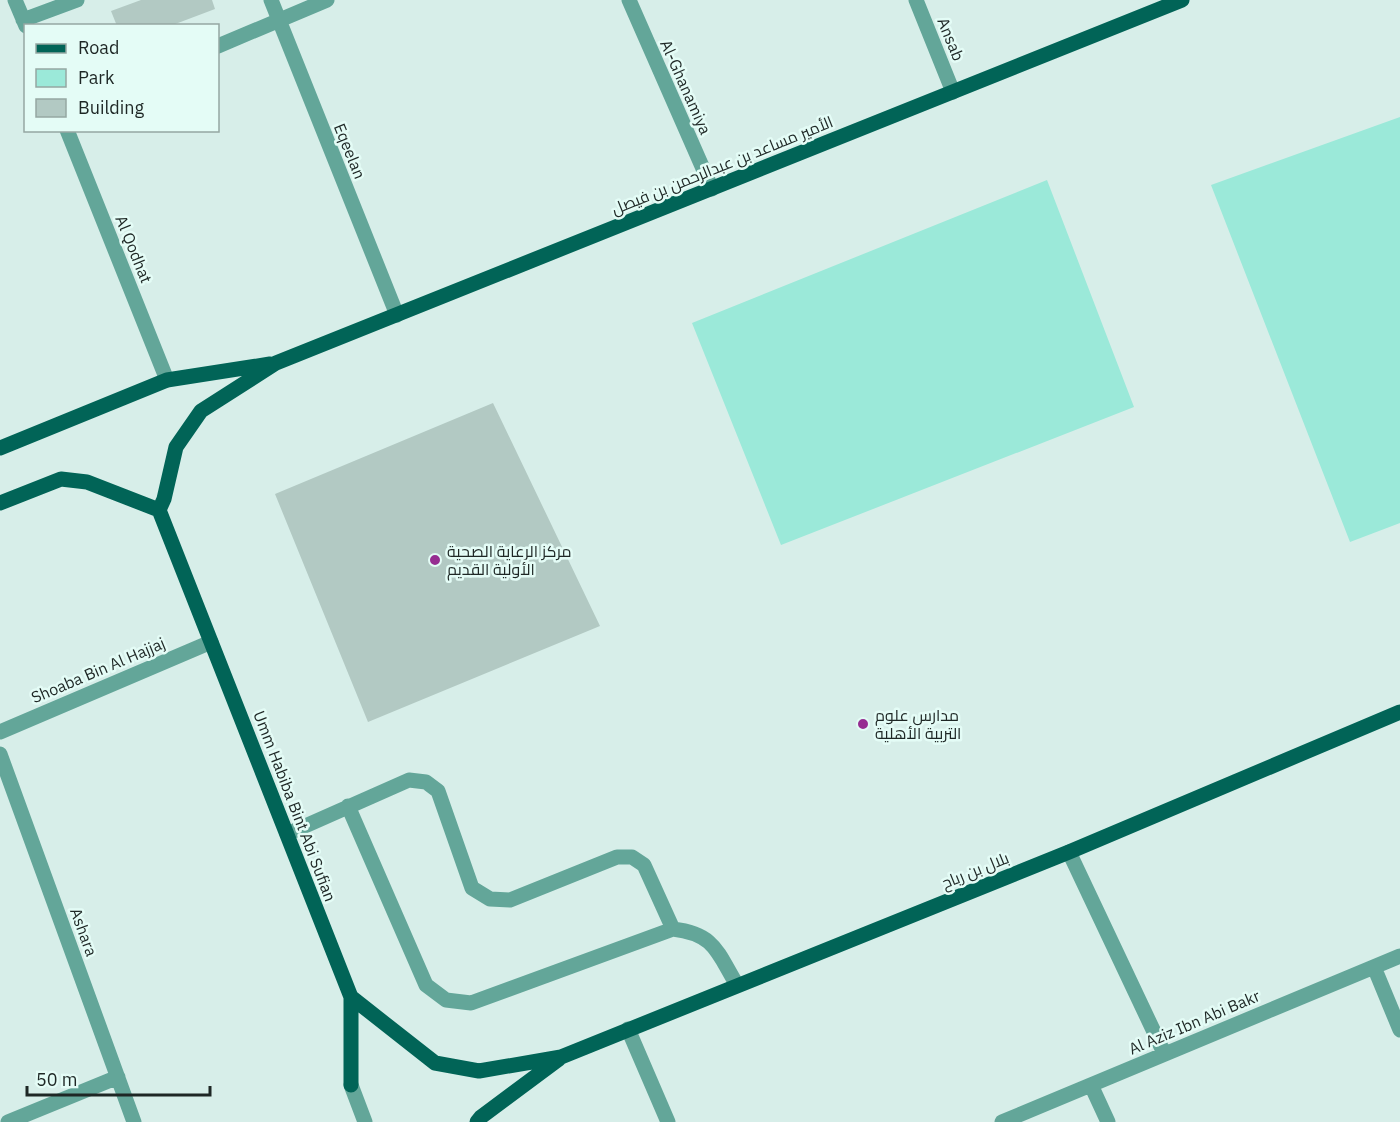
<svg xmlns="http://www.w3.org/2000/svg" width="1400" height="1122" font-family="'IBM Plex Sans',Cairo,sans-serif">
<style>
.green{fill:#9be9d9}
.building{fill:#b2c9c3}
.lines{fill:none;stroke-linecap:round;stroke-linejoin:round}
.minor{stroke:#63a699;stroke-width:15}
.major{stroke:#016457;stroke-width:15}
.poi-dot{fill:#962d91;stroke:#e4fcf6;stroke-width:2}
.labels{text-anchor:middle;dominant-baseline:central;stroke-width:5;stroke-linejoin:round;paint-order:stroke}
.street-label{font-size:16px;fill:#1e2725;stroke:#e4fcf6}
.poi-label{font-size:16px;fill:#1e2725;stroke:#e4fcf6;text-anchor:start}
</style>
<rect width="100%" height="100%" fill="#d7eee9"/>
<path class="green" d="M1400,117V523L1350,542L1211,185Z
M1047,180L1134,407L781,545L692,323Z"/>
<path class="building" d="M141,0H212L215,9L170,26H117L111,11Z
M493,403L600,626L368,722L275,494Z"/>
<g class="lines">
<path class="minor" d="M15,0L26,26
M271,0L397,315
M629,0L712,189
M916,0L953,92
M23,20L77,0
M218,46L327,0
M67,130L167,380
M0,732L211,642
M0,754L134,1122
M348,806L426,985L446,1000L471,1003L673,929C715,934 717,952 737,985
M287,834L409,780L426,782L438,791L472,888L490,899L510,900L617,857H632L644,865L673,929
M1069,852L1164,1053
M1374,967L1400,1030
M628,1029L668,1122
M351,1085L365,1122
M1091,1085L1108,1122
M8,1122L118,1077
M1002,1122L1400,956"/>
<path class="major" d="M0,448L167,380L270,364
M0,503L61,479L87,482L159,510
M159,510L164,499L176,447L201,411L276,363L1182,0
M159,510L351,997V1085
M351,997L435,1063L479,1071L561,1057L1069,852L1400,712
M477,1122L481,1117L559,1059"/>
</g>
<g class="poi-dot">
<circle cx="435" cy="560" r="6"/>
<circle cx="863" cy="724" r="6"/>
</g>
<g class="labels">
<g class="street-label">
<text transform="translate(951 39) rotate(68)">Ansab</text>
<text transform="translate(686 87) rotate(66)">Al-Ghanamiya</text>
<text transform="translate(350 151) rotate(68)">Eqeelan</text>
<text transform="translate(722 165) rotate(-22)">الأمير مساعد بن عبدالرحمن بن فيصل</text>
<text transform="translate(134 249) rotate(68)">Al Qodhat</text>
<text transform="translate(98 670) rotate(-23)">Shoaba Bin Al Hajjaj</text>
<text transform="translate(295 806) rotate(69)">Umm Habiba Bint Abi Sufian</text>
<text transform="translate(975 870) rotate(-22)">بلال بن رباح</text>
<text transform="translate(84 932) rotate(70)">Ashara</text>
<text transform="translate(1194 1022) rotate(-23)">Al Aziz Ibn Abi Bakr</text>
</g>
<g class="poi-label">
<text x="447" y="551">مركز الرعاية الصحية<tspan x="447" dy="18">الأولية القديم</tspan></text>
<text x="875" y="715">مدارس علوم<tspan x="875" dy="18">التربية الأهلية</tspan></text>
</g>
</g>
<rect x="24" y="24" width="195" height="108" fill="#e4fcf6" stroke="#95a7a2" stroke-width="1.5"/>
<rect x="36" y="44" width="30" height="9" fill="#016457" stroke="#95a7a2" stroke-width="1.5"/>
<text x="78" y="54" font-size="18" fill="#1e2725">Road</text>
<rect x="36" y="69" width="30" height="18" fill="#9be9d9" stroke="#95a7a2" stroke-width="1.5"/>
<text x="78" y="84" font-size="18" fill="#1e2725">Park</text>
<rect x="36" y="99" width="30" height="18" fill="#b2c9c3" stroke="#95a7a2" stroke-width="1.5"/>
<text x="78" y="114" font-size="18" fill="#1e2725">Building</text>
<path d="M27 1086v9h183v-9" fill="none" stroke="#1e2725" stroke-width="3"/>
<text x="36" y="1086" font-size="18" fill="#1e2725" stroke="#e4fcf6" stroke-width="4.5" paint-order="stroke">50 m</text>
</svg>
